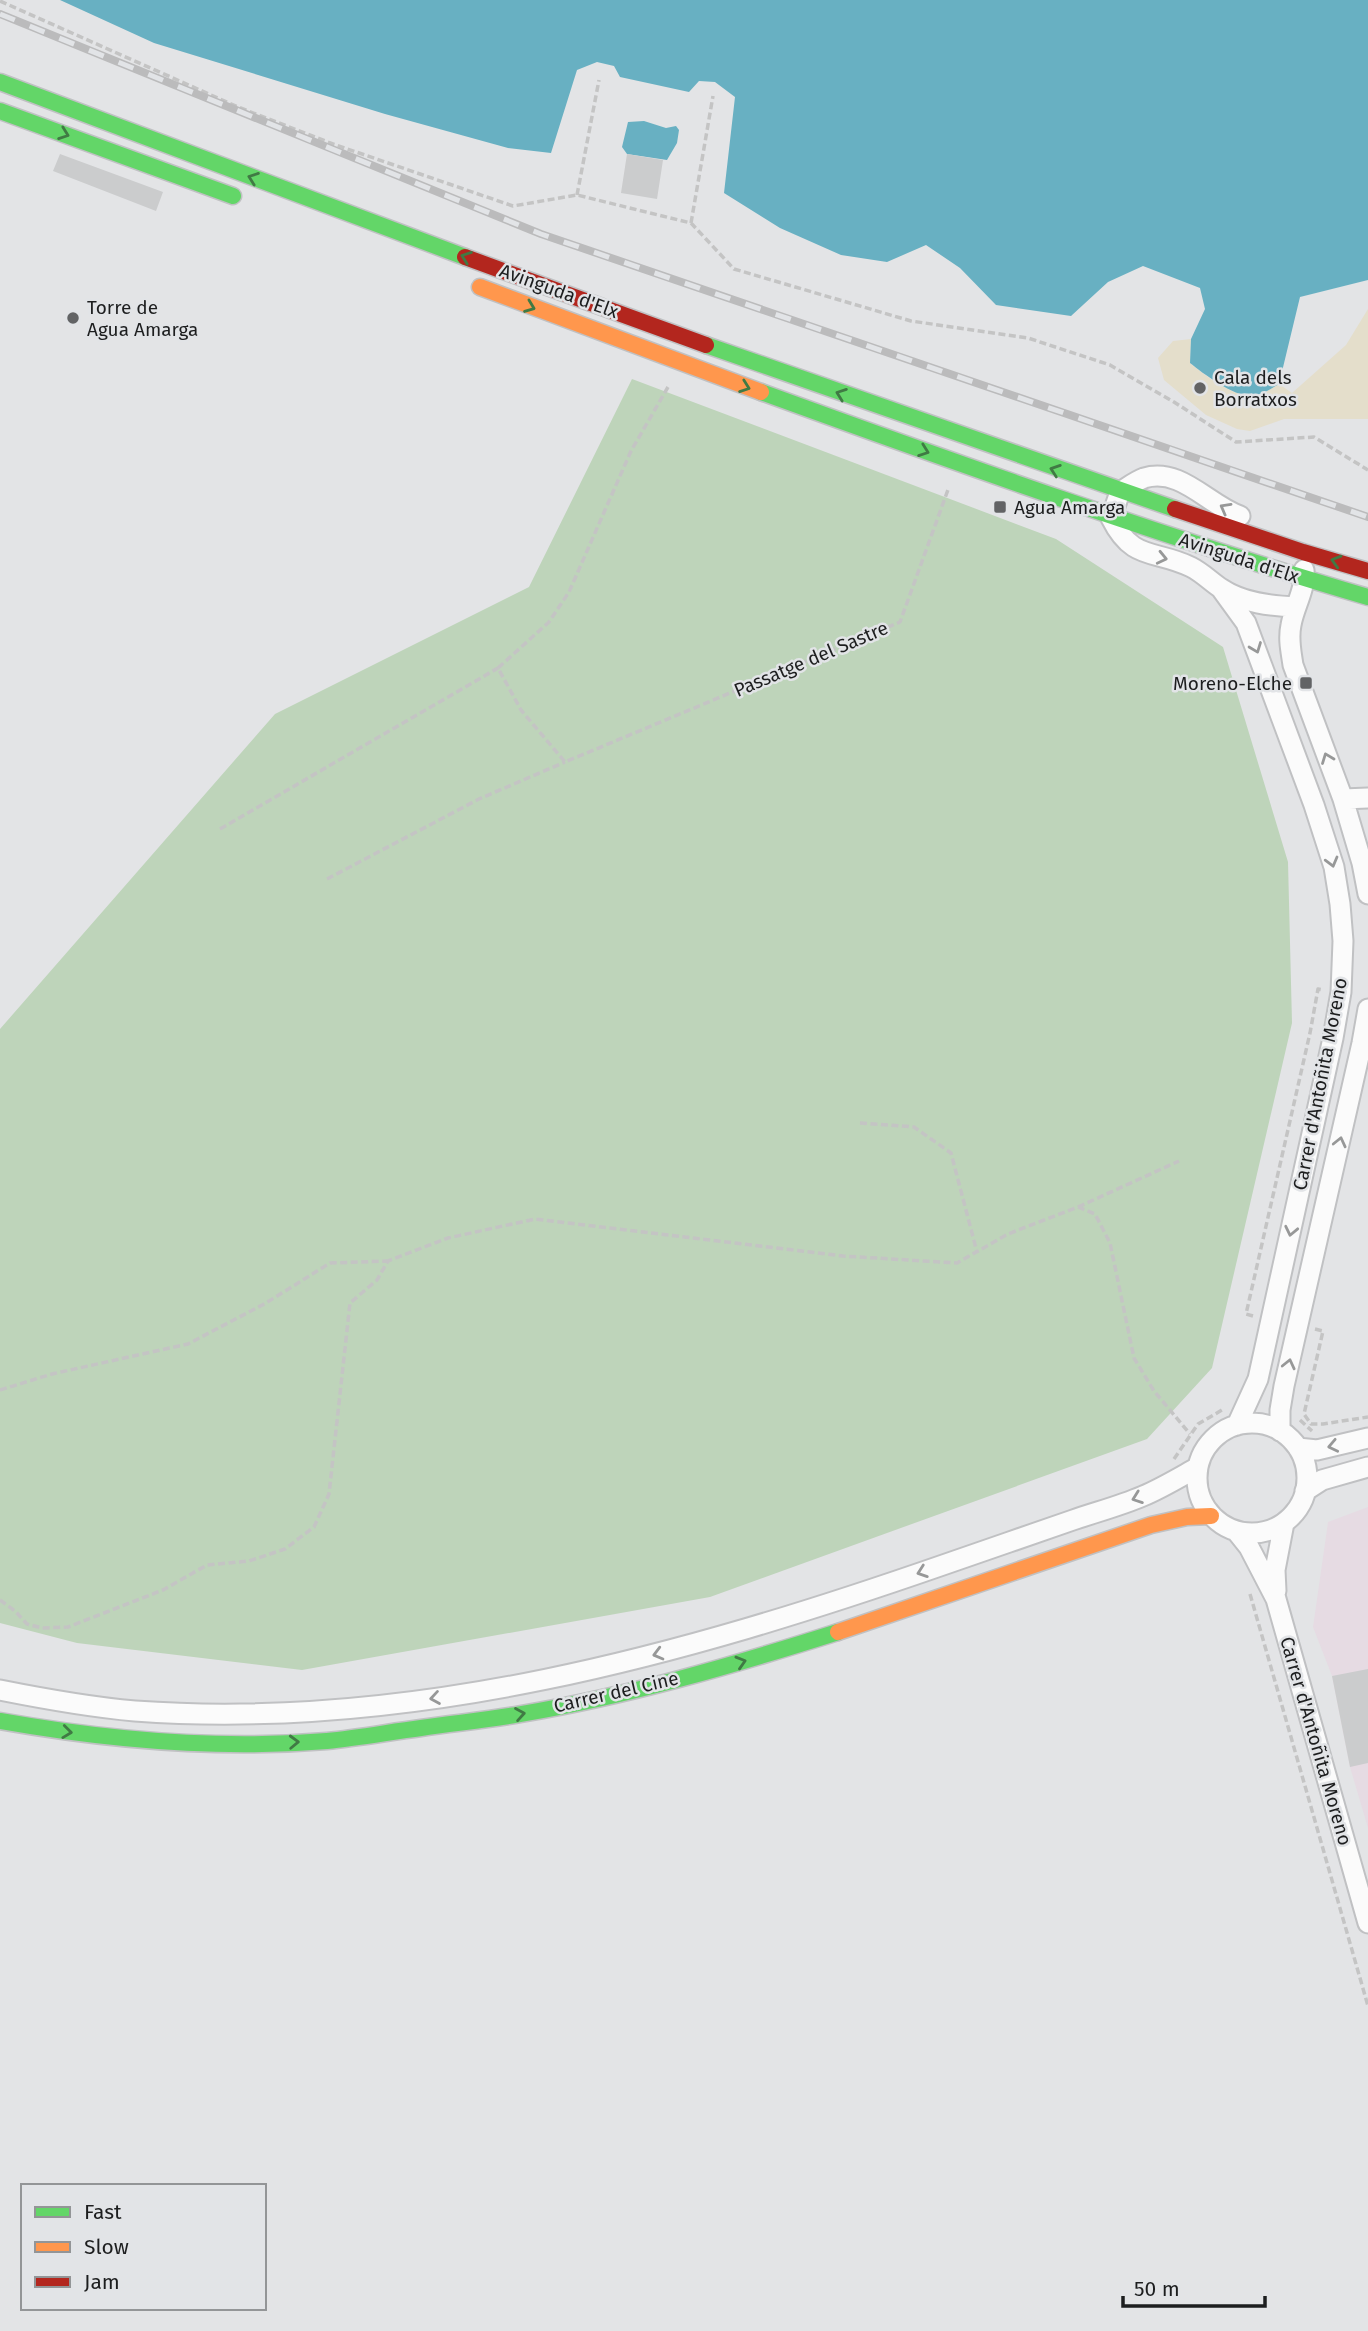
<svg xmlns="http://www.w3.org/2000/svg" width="1368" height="2331" font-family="'Fira Sans',sans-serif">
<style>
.industrial{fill:#e6dbe3}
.green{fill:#bed4ba}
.sand{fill:#e4decb}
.water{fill:#68b0c2}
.building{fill:#cbcccd}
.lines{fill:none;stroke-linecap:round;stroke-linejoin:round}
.street-casing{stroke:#c0c1c3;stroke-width:23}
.fast-casing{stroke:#c0c1c3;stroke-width:19}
.slow-casing{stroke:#c0c1c3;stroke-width:19}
.jam-casing{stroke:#c0c1c3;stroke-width:19}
.path{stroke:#c4c4c4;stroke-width:3.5;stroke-dasharray:7 3.5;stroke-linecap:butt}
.street{stroke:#fbfbfb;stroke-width:19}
.fast{stroke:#63d668;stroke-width:16}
.slow{stroke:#ff974d;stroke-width:16}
.jam{stroke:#b3261e;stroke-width:16}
.rail-casing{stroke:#bbbbbc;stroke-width:8}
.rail{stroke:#e2e4e7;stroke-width:5;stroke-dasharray:16;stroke-linecap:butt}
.oneway{stroke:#407a44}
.oneway2{stroke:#979898}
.poi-dot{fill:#626365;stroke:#e2e4e7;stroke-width:2.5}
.labels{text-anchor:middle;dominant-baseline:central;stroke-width:5;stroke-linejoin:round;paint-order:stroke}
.street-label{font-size:19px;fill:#1d1e1f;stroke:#e2e4e7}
.poi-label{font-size:19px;fill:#1d1e1f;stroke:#e2e4e7;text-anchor:start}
</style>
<rect width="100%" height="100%" fill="#e3e4e6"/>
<path class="industrial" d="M1368,1507V1828L1350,1767L1332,1676L1313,1627L1328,1522Z"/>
<path class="green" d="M632,379L1056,539L1223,647L1288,862L1292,1023L1212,1368L1147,1439L710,1597L302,1670L77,1643L0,1623V1029L275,714L529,587Z"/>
<path class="sand" d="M1368,309V419H1284L1250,431L1237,429L1206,415L1164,380L1158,358L1173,341L1191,339L1190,363C1204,375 1235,398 1254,396C1262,395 1272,388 1279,384L1292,393L1346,345Z"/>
<path class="water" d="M60,0H1368V280L1300,297L1279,384C1272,388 1262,395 1254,396C1235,398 1204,374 1190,363L1191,339L1205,309L1200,288L1143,266L1108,282L1071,316L996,305L960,268L926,245L887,262L841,255L780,228L724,193L735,97L715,82L699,81L689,92L620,77L614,66L597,62L577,70L551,153L508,148L385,114L154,43Z
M644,121L666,128L676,126L679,130L677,143L667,160L627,154L622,147L628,122Z"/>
<path class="building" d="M60,154L163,192L156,211L53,171Z
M627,154L663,160L657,199L621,193Z
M1368,1669V1763L1350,1767L1332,1676Z"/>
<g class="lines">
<defs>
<path id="street" d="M1240,516C1208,505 1181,467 1144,478C1136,481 1128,487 1120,492L1111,518C1133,562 1154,549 1191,567C1203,573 1211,582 1222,589C1243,603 1271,606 1296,607
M1304,570C1306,589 1294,607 1291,625C1288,639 1291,651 1293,665L1343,799L1362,863L1368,894
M1222,590L1246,623L1314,805L1334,867L1340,904L1343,941L1341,992L1333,1038L1258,1379L1237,1425
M1343,799L1368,798
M1197 1478a55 55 0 1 1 110 0a55 55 0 1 1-110 0Z
M1280,1431V1410L1284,1386L1362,1043L1368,1009
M1298,1448L1317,1450L1368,1438
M1305,1491L1322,1480L1368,1467
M1237,1532L1249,1547L1276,1599L1368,1923
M1276,1591L1275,1570L1284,1523
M0,1690C45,1699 90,1707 135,1711C412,1731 684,1655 943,1565C986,1550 1030,1535 1073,1520C1096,1512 1120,1506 1143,1496C1162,1488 1180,1477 1198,1467"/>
<path id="fast" d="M0,82L465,257
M0,111L233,196
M706,345L1175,509
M761,392C962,465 1163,537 1368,597
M0,1721C107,1740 218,1750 327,1741C358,1738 390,1732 421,1728C454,1723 488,1720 521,1714C628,1696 734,1665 838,1632"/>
<path id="slow" d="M480,287L761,392
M838,1632L1151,1525L1187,1517L1211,1516"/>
<path id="jam" d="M465,257L706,345
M1175,509L1303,552L1368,571"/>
</defs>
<use href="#street" class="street-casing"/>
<use href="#fast" class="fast-casing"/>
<use href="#slow" class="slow-casing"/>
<use href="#jam" class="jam-casing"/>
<path class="path" d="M0,1L238,107L333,144L513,206L577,195L691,223L734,269L911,321L1028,338L1110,365L1174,402L1236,442L1314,437L1368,470
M577,195L599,80
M691,223L713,96
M668,387L631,451L569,592L549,622L498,668L521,710L565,762L900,622L949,487
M220,829L498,668
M327,879L479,799L565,762
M860,1123L914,1127L951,1153L977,1252
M1078,1207L1179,1161
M1253,1316L1246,1314L1310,1033L1318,989L1324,990
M1315,1329L1323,1331L1304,1414L1311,1424H1323L1368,1417
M0,1390L52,1374L188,1344L266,1303L330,1263L387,1261
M1300,1420L1312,1431
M1174,1459L1198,1424L1222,1410
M1250,1594L1368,2006
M0,1600L15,1611L27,1624L42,1628L68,1627L163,1590L207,1565L249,1561L285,1549L314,1527L329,1494L350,1303L377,1280L388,1261L448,1238L535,1219L843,1256L957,1263L1008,1234L1078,1207L1095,1214L1110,1243L1134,1358L1154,1391L1190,1434"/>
<use href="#street" class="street"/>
<use href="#fast" class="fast"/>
<use href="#slow" class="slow"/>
<use href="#jam" class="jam"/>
<defs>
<path id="rail" d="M0,14L541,234L1368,517"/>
</defs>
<use href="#rail" class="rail-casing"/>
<use href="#rail" class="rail"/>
</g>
<defs><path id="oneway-chevron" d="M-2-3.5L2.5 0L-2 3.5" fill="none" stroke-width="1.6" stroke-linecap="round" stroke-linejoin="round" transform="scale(1.75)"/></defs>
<g class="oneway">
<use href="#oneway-chevron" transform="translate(64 134) rotate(20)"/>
<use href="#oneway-chevron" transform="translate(253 178) rotate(-160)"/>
<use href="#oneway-chevron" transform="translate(466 257) rotate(-160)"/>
<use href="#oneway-chevron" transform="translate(530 307) rotate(21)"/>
<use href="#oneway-chevron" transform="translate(745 387) rotate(20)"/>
<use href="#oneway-chevron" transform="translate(841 394) rotate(-160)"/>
<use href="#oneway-chevron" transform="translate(924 451) rotate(20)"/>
<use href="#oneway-chevron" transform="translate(1055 470) rotate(-161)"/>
<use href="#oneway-chevron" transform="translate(1336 561) rotate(-164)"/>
<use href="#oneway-chevron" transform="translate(741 1662) rotate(-17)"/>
<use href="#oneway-chevron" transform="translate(520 1714) rotate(-10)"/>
<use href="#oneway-chevron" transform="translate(67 1732) rotate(7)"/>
<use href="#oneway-chevron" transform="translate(294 1742) rotate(-2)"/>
</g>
<g class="oneway2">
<use href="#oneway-chevron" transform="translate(1225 508) rotate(-151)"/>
<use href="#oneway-chevron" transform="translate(1162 558) rotate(13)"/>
<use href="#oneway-chevron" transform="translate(1256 648) rotate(69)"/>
<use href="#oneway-chevron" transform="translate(1327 758) rotate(-111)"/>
<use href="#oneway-chevron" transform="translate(1332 862) rotate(75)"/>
<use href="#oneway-chevron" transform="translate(1340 1142) rotate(-77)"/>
<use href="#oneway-chevron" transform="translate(1291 1231) rotate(102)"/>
<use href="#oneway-chevron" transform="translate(1289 1364) rotate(-77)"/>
<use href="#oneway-chevron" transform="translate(1333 1446) rotate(168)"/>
<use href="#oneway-chevron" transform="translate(1137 1498) rotate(160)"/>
<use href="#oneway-chevron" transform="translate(922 1572) rotate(161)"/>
<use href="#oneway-chevron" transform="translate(658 1654) rotate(165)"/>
<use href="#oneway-chevron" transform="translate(435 1698) rotate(171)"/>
</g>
<g class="poi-dot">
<circle cx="73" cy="318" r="7"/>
<circle cx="1200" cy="388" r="7"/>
<rect x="993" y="500" width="14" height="14" rx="3.5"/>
<rect x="1299" y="676" width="14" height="14" rx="3.5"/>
</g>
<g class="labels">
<g class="street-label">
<text transform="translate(559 291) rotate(20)">Avinguda d'Elx</text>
<text transform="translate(1239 558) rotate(18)">Avinguda d'Elx</text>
<text transform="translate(811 659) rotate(-23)">Passatge del Sastre</text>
<text transform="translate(1320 1084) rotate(-79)">Carrer d'Antoñita Moreno</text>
<text transform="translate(616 1692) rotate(-13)">Carrer del Cine</text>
<text transform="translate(1316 1741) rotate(74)">Carrer d'Antoñita Moreno</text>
</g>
<g class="poi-label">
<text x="87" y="307">Torre de<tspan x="87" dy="22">Agua Amarga</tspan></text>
<text x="1214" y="377">Cala dels<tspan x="1214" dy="22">Borratxos</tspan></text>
<text x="1014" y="507">Agua Amarga</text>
<text x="1292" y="683" text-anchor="end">Moreno-Elche</text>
</g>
</g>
<rect x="21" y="2184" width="245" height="126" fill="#e2e4e7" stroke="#939597" stroke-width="2"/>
<rect x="35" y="2207" width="35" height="10" fill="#63d668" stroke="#939597" stroke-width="2"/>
<text x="84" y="2219" font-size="21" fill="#1d1e1f">Fast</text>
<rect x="35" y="2242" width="35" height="10" fill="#ff974d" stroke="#939597" stroke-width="2"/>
<text x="84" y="2254" font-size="21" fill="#1d1e1f">Slow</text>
<rect x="35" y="2277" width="35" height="10" fill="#b3261e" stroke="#939597" stroke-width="2"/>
<text x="84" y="2289" font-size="21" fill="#1d1e1f">Jam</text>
<path d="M1123 2296v10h142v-10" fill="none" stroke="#1d1e1f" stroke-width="3.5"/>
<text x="1134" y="2296" font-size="21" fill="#1d1e1f" stroke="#e2e4e7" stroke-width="5" paint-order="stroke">50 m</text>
</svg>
